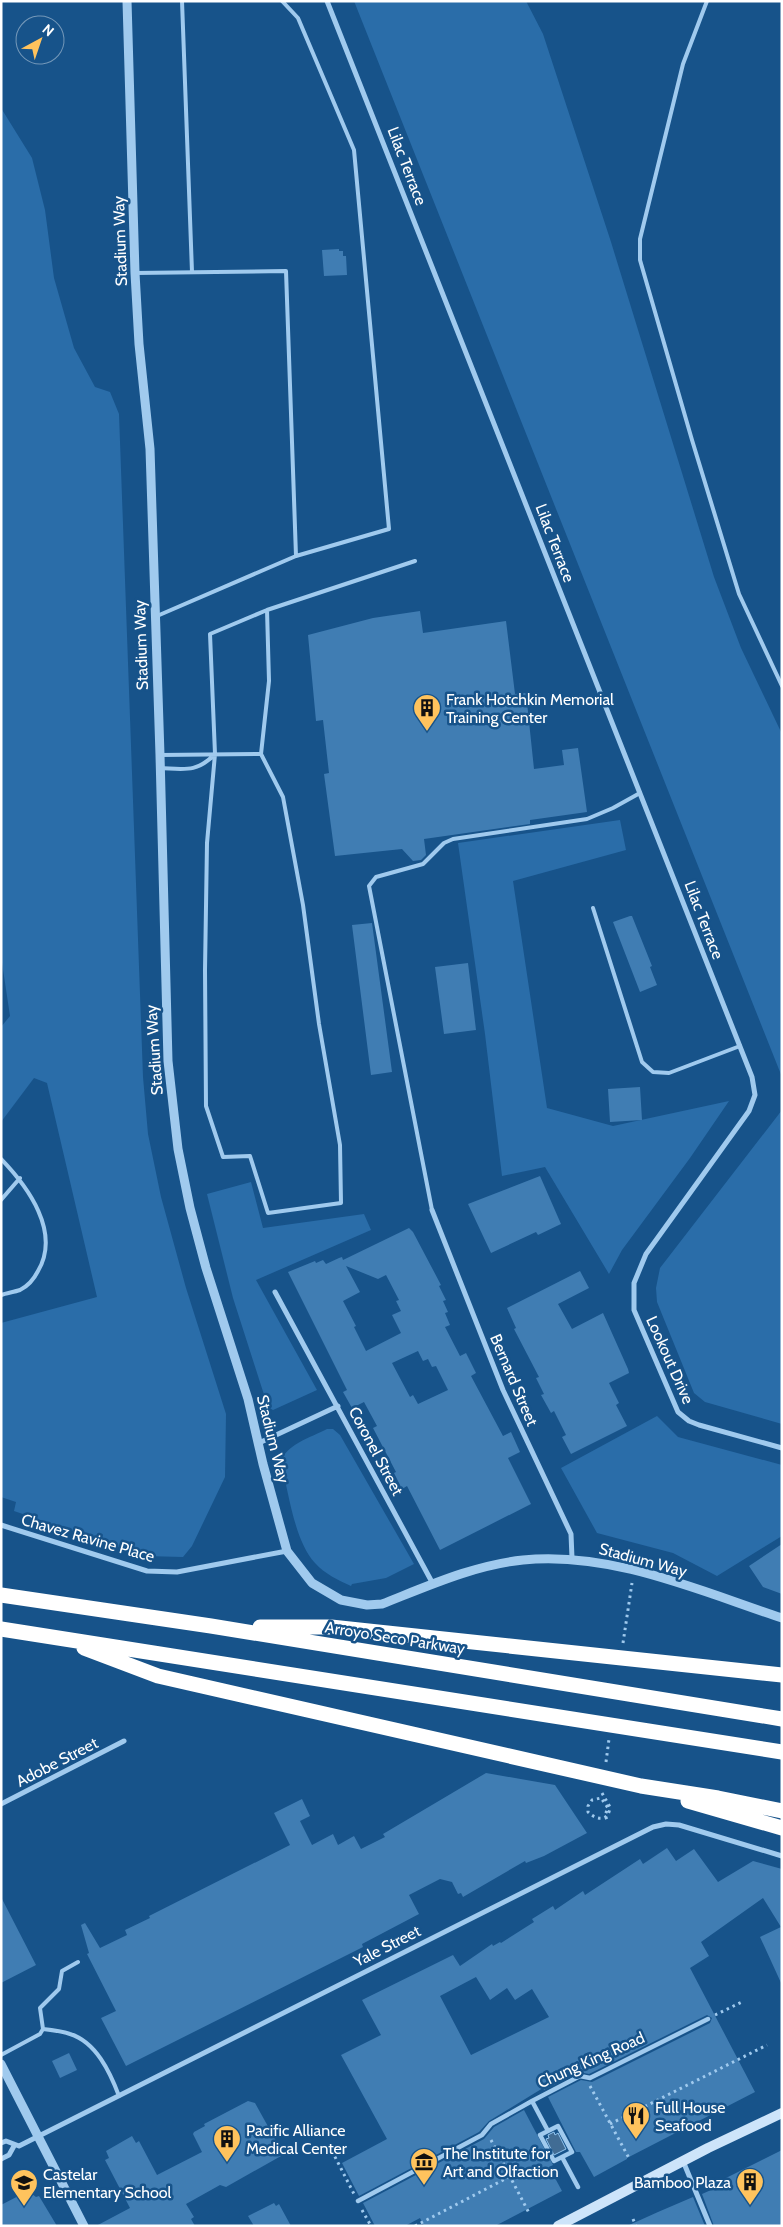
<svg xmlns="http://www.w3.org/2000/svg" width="783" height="2227" font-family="Cabin,sans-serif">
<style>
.green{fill:#2a6da9}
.water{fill:#416c94;stroke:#93c6f1}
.building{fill:#407db3;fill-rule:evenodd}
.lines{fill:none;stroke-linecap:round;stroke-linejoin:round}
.path{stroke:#a0caee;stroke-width:3;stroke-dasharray:2.5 4;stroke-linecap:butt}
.service{stroke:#a0caee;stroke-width:4}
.pedestrian{stroke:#a0caee;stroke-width:4.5}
.minor{stroke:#a0caee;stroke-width:5}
.tertiary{stroke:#a0caee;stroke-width:9}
.secondary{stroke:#cde4fa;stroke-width:10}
.motorway{stroke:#fff;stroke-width:15}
.labels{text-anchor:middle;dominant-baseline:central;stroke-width:5;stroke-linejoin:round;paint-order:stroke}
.street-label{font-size:16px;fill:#fff;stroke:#17538a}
.poi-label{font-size:16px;fill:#fff;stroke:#17538a;text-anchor:start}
</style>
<rect width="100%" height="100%" fill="#17538a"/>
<path class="green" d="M354,1H526L543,34L611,242L714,577L741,648L782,734V1077Z
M1,108L32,158L45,210L54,278L74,348L95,387L110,392L119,414L143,1077L148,1134L161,1197L186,1288L226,1414L225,1477L192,1546L183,1557L145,1556L14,1511L16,1502L1,1497V1323L97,1297L47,1083L34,1078L1,1122V1027L10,1016L1,956Z
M620,820L626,850L513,881L547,1108L613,1126L729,1101L690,1158L622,1250L609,1274L545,1167L502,1176L485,1034L458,843Z
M782,1110V1424L705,1402L694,1393L657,1302L656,1288L660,1268Z
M251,1182L263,1228L364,1214L371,1230L256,1280L317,1390L273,1410L268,1407L233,1298L207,1194Z
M657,1416L678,1437L782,1465V1536L717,1576L673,1553L597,1533L561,1468Z
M327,1429H333L340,1435L414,1564L386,1578L352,1584L351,1586C338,1580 325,1574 315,1563C294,1540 289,1493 281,1463C284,1445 312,1437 327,1429Z"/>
<path class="water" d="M554,2132L555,2135L558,2133L566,2149L554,2155L546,2139L549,2138L548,2135Z"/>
<path class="building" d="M339,249V251H343V256H346L347,275L324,276L322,250Z
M420,611L423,633L506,621L515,694L526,693L534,769L564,765L562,750L578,748L587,812L530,820V824L424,839L426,855L421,860L413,861L402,849L335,856L324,774L329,773L323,720L316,721L308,635L373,618Z
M630,916H632L652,966L650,967L657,985L640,992L613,922Z
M372,923L392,1072L371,1075L352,925Z
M468,963L476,1030L444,1034L435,967Z
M640,1087L642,1120L610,1122L608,1089Z
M540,1176L561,1224L538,1235L536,1232L491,1253L468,1204Z
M409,1228L413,1232L441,1285L439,1286L446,1300L443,1301L448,1312L445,1313L450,1325L445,1327L460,1356L466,1353L476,1373L471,1376L503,1436L511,1432L520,1452L508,1458L531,1504L440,1550L407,1486L402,1489L394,1473L396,1472L373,1428L377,1426L364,1402L352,1408L343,1392L347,1390L288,1272L315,1261L316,1263L323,1260L326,1264L339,1258L342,1257L343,1260ZM346,1266L378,1279L386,1275L399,1300L396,1301L401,1311L392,1315L401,1333L366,1351L354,1327L356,1326L343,1301L360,1292ZM418,1351L423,1361L428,1359L432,1367L436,1366L448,1390L418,1404L413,1395L410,1397L392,1363Z
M580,1271L589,1288L558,1304L572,1329L603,1313L628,1369L629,1373L609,1383L619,1403L616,1405L627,1426L571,1454L562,1437L566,1435L554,1411L551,1413L541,1395L544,1394L536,1378L539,1377L514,1329L516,1328L507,1308Z
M782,1544V1594L763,1587L749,1566Z
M486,1773L555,1785L587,1833L544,1856L526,1863L525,1861L463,1897L461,1893L458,1894L452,1882L440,1879L409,1895L419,1914L362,1944L363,1947L126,2066L101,2018L116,2011L87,1954L89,1953L81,1925L85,1923L100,1948L127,1935L125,1930L150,1918L149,1916L290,1845L274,1813L302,1799L310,1816L300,1821L312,1845L333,1834L338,1845L354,1836L361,1849L385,1837L383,1834Z
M667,1848L676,1861L694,1849L718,1882L753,1861L782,1869V1985L760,1937L781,1927L763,1898L701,1942L709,1956L690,1968L755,2092L627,2158V2159L594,2177L580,2152H576L548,2097L581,2080L592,2082L710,2023L712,2018L707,2015L589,2074L579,2072L544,2090L543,2088L489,2121L479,2132L359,2196L342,2163L387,2139L341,2055L381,2035L362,2000L453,1955L460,1966L492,1944L493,1946L500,1942L501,1943L534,1922L532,1919L553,1906L555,1910L583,1891L585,1895L640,1859L643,1864ZM476,1977L490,2000L507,1988L515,2000L532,1989L549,2017L471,2055L440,1996Z
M1,1897L36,1965L1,1983Z
M69,2053L77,2070L60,2078L52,2061Z
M248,2101L255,2103L280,2148L278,2149L281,2156L226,2187L220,2185L186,2204L194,2217L191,2219L195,2226H96L130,2208L105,2160L109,2158L106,2151L132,2136L136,2143L139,2141L157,2175L202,2152L193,2134L194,2132L205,2126L204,2124Z
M524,2110L553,2165L549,2167L562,2191L495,2226H424L420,2218L405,2226H375L363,2203L484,2139L494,2127Z
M782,2150V2226H714L702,2194L711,2190L710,2186Z
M28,2191L36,2197L39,2196L57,2226H1V2205Z
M693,2197L705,2226H627L658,2212Z
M274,2203L276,2206L279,2204L291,2226H254L248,2216Z"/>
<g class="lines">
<path class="path" d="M623,1643L632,1583
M606,1762L609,1739
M602,1793L610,1807C609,1821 597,1821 588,1812V1806L592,1800L601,1798L608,1808L605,1815L607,1820
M715,2015L744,2001
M590,2086L630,2160
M610,2124L767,2045
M491,2140L529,2213
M329,2145L354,2194
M362,2210L371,2226
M633,2219L636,2226
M415,2226L509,2177"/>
<path class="service" d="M182,1L192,272
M282,1L298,18L354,150L389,529L296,556
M707,1L683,64L640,239V260L692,440L739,594L782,686
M135,273L286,271L296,556L157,616
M267,610L269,681L261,754L283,797L303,905L319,1024L340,1145L341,1203L268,1213L250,1156L223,1157L206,1106L205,970L207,843L215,754L210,634L267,610L415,561
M160,755L261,754
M160,768C184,769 197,773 215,754
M593,908L642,1062L653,1072L669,1073L740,1046
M1,1159C28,1187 61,1232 38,1271C34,1279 28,1286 20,1290C14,1292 7,1293 1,1295
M1,1200L20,1178
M432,1210L369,886L376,877L423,864L444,843L453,839L587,819L613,808L640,793
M43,2029C52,2030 61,2031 70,2034C96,2042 110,2072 119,2096
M1,2055L40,2034L43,2029L40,2008L59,1989L62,1971L78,1962"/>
<path class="pedestrian" d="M532,2101L548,2131
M558,2126L572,2152L554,2161L540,2135Z
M562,2157L578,2187
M358,2201L482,2135L491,2124L532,2101L580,2076L590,2078L708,2019"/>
<path class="minor" d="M327,1L752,1077L755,1095L749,1111L646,1254L634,1283V1310L678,1412L689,1421L699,1425L782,1448
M432,1210L503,1390L571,1534L572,1558
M275,1292L433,1584
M259,1443L338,1406
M1,1525L147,1571L177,1572L287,1551
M1,1804L124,1741
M1,2143L6,2141L19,2146L653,1827L666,1824L679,1825L782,1856
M1,2159L9,2155L14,2146
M683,2161L710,2226"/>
<path class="tertiary" d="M127,1L135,273L139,344L150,449L160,755L168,1061L178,1149L190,1208L206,1268L248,1399L263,1464L287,1551L312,1583L341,1600L367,1605L382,1604C428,1586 474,1565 523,1560C611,1551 700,1591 782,1618
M1,2064L84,2226"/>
<path class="secondary" d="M558,2226L708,2148L782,2113"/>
<path class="motorway" d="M1,1595L211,1626L782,1719
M260,1627H331L782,1675
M1,1629L782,1752
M84,1648L158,1676L641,1786L718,1798L782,1811
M688,1801L782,1828"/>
</g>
<defs>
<symbol id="building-pin" viewBox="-11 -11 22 30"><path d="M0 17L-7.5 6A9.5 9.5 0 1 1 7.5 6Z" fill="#ffc35d" stroke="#17538a"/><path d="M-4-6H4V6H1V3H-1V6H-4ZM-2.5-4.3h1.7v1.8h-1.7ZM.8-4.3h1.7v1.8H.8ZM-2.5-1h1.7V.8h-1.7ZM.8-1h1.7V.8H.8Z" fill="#111"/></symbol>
<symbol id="restaurant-pin" viewBox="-11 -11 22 30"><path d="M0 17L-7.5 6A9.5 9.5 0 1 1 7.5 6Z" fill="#ffc35d" stroke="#17538a"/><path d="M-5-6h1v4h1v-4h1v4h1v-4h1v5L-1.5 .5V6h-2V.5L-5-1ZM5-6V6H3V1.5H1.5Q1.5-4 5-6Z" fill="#111"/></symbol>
<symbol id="museum-pin" viewBox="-11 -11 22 30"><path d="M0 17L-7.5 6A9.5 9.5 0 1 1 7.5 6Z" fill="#ffc35d" stroke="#17538a"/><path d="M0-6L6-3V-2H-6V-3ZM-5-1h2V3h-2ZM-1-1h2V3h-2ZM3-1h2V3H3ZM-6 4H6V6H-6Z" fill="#111"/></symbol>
<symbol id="school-pin" viewBox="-11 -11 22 30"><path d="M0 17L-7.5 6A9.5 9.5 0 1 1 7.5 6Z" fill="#ffc35d" stroke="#17538a"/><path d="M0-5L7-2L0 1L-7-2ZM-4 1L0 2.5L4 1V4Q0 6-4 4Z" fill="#111"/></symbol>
</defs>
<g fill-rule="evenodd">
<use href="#building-pin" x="411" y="692" width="32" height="43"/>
<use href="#restaurant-pin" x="620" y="2100" width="32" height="43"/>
<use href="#building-pin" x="211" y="2123" width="32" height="43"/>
<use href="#museum-pin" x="408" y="2146" width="32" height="43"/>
<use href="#building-pin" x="734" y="2166" width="32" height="43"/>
<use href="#school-pin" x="8" y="2167" width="32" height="43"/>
</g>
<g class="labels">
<g class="street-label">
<text transform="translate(407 166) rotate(69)">Lilac Terrace</text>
<text transform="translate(120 241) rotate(-92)">Stadium Way</text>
<text transform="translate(555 543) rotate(69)">Lilac Terrace</text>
<text transform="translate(141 645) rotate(-92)">Stadium Way</text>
<text transform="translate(704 920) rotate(69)">Lilac Terrace</text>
<text transform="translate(154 1050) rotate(-94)">Stadium Way</text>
<text transform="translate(670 1360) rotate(66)">Lookout Drive</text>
<text transform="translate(514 1380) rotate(67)">Bernard Street</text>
<text transform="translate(273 1439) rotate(76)">Stadium Way</text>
<text transform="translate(376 1451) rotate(62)">Coronel Street</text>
<text transform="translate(88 1538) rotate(16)">Chavez Ravine Place</text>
<text transform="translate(643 1560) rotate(15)">Stadium Way</text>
<text transform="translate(395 1638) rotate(9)">Arroyo Seco Parkway</text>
<text transform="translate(57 1762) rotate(-27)">Adobe Street</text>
<text transform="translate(387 1946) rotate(-27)">Yale Street</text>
<text transform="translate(591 2060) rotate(-24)">Chung King Road</text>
</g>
<g class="poi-label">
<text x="446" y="699">Frank Hotchkin Memorial<tspan x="446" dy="18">Training Center</tspan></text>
<text x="655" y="2107">Full House<tspan x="655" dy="18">Seafood</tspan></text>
<text x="246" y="2130">Pacific Alliance<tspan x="246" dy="18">Medical Center</tspan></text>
<text x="443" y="2153">The Institute for<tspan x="443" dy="18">Art and Olfaction</tspan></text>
<text x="43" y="2174">Castelar<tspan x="43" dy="18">Elementary School</tspan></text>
<text x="731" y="2182" text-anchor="end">Bamboo Plaza</text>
</g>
</g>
<rect width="783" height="2227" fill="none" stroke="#ffffff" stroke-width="5"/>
<g transform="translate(40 40) rotate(40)"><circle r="24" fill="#17538a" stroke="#7498b9"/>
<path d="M0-4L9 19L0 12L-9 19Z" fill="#ffc35d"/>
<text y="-8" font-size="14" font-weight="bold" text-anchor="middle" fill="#ffffff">N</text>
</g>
</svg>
